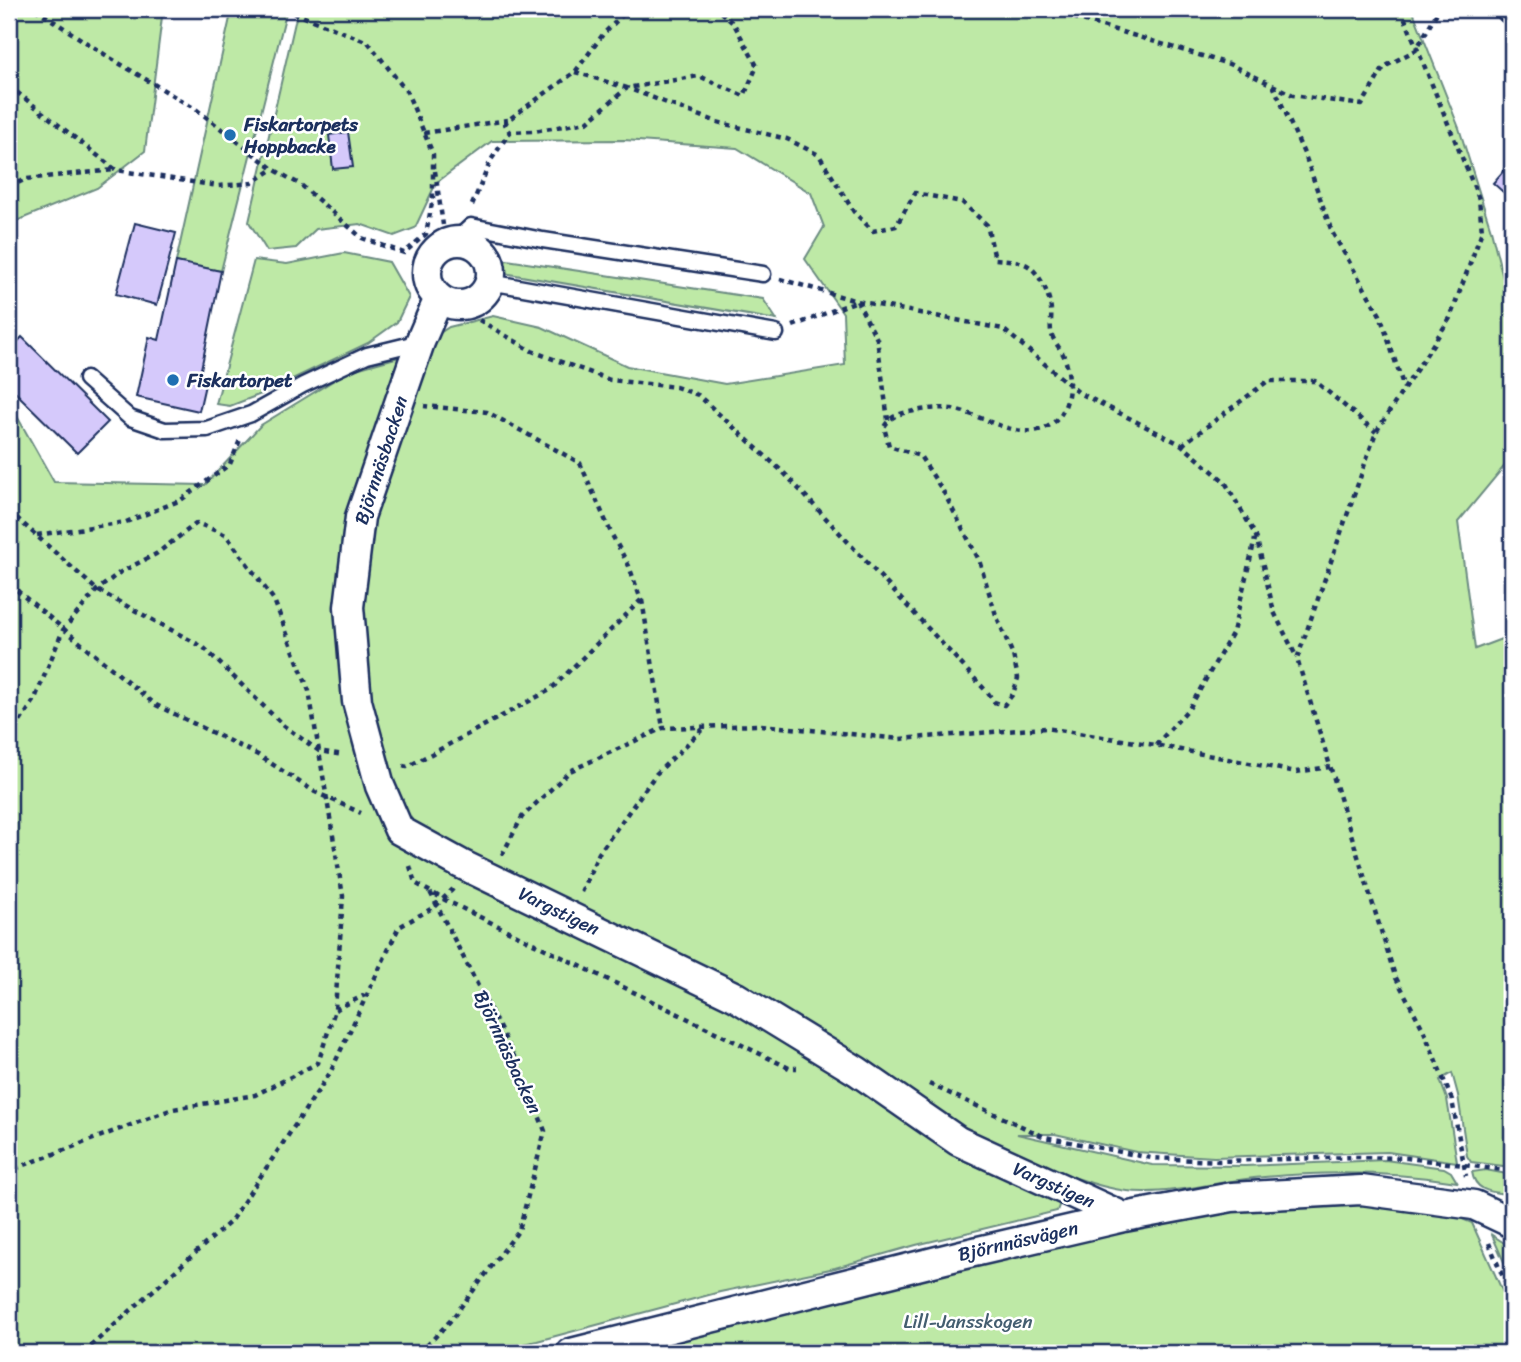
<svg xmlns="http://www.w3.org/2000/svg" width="1521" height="1362" font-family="Sriracha,sans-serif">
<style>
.green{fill:#bee9a6;stroke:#6c8c82;stroke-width:2}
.building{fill:#d5c9fb;stroke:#1b2f5e;stroke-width:2}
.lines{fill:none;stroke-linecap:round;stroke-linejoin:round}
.service-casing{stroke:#1b2f5e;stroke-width:19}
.minor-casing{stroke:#1b2f5e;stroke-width:33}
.path{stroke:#1b2f5e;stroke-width:4.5;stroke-dasharray:5 5;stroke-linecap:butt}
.service{stroke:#fff;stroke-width:14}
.minor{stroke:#fff;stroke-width:28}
.poi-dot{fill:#1f6fb2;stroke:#fff;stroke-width:2.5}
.labels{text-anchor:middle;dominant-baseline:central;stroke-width:5;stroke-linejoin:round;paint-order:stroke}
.poi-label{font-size:19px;font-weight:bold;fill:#1b2f5e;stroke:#fff;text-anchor:start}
.street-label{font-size:19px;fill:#1b2f5e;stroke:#fff}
.park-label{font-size:19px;fill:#445e70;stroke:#fff}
</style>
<rect width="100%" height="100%" fill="#fff"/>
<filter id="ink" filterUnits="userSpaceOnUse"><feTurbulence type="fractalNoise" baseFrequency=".0143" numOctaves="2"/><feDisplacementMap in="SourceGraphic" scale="14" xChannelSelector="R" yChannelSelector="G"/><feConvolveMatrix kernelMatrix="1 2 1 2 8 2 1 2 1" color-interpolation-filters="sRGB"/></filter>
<g filter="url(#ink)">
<path class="green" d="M9,9H163L145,151L97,188L9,224Z
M232,9H287L221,271L176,262Z
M298,9H1412L1459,128L1491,230L1512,314V457L1458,522L1475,649L1512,635V1167L1471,1162L1467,1156L1458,1095L1452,1073L1440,1080L1447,1099L1457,1162L1388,1152L1214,1157L1165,1154L1136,1152L1055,1134H1017L1152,1165L1245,1166L1385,1160L1444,1168L1451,1172L1457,1182C1389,1171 1322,1171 1254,1178C1218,1182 1182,1192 1147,1192C1115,1193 1082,1180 1053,1170L1060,1203L1057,1211L916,1245L835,1268L720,1292L537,1341L479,1353H9V402L54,482L205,485L261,425L349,371L406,355L449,327L493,316L542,327L627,366L725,384L845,365L843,313L805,259L824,227L811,193L737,148L624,140L492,141L436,183L415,228L394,236L360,224L316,229L296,248L267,251L249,222Z
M344,253L389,262L409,297L397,322L368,343L261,394L230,406L216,404L254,260L287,264Z
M507,260L763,299L777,320L504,273L500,265Z
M1486,1170L1512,1175V1195C1495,1192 1475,1193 1472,1172Z
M1347,1202L1448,1213L1472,1223L1506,1299L1512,1323V1353H614L1004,1254L1221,1212Z
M1492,1235L1512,1248V1280Z"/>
<path class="building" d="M348,132L353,167L333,169L329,135Z
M1512,161V200L1493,183Z
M135,223L176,233L157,305L116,294Z
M176,262L221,271L199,379L206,380L199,411L136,397L149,337L159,340Z
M22,337L108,422L77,453L9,386V351Z"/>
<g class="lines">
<defs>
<path id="service" d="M456,240L471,226L543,240L763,274
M487,289L501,284L776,333
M86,379L130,418L165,430L207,429L251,414L303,385L367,355L420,342"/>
<path id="minor" d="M1511,9H1512
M427 273a32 32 0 1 1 64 0a32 32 0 1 1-64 0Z
M439,298L420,342L360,517L349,607L357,701L380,786L399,830L461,864L736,997L857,1071L958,1141L1124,1217
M571,1353L961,1255L1124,1217L1232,1197L1361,1190L1474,1205L1512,1223"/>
</defs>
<use href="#service" class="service-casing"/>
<use href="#minor" class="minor-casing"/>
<path class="path" d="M35,9L107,56L197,110L273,169L301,185L362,238L404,253L426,234L433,198V154L407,92L368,42L284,9
M1045,9L1229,64L1293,95L1362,105L1384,67L1416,50L1439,9
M1401,9L1479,199L1482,231L1450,318L1376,432L1297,659L1395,976L1423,1029L1452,1100L1466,1176
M575,72L627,88L699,76L744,96L757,66L734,24L717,9
M1273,85L1306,158L1332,232L1380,315L1404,388
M9,86L116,170L218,186L252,183L273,169
M424,133L508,120
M435,171L443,225
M9,187L26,179L115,170
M472,205L491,160L510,132
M780,279L857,301L877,339L888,420
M466,305L479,320L532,351L610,380L676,387L698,395L785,474L988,693L994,702L1004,705L1013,694L1018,678L1013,655L996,615L979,560L943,491L920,456L889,446L884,427C891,415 901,413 915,411C927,409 939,407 952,409C983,414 1023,446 1053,423C1071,409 1072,379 1065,359C1062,349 1052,341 1051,331C1050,324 1052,317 1051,310C1050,296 1041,276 1030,267C1021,260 1006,260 995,259L987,225L962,202L915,193L896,226L873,231L854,212L819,155L787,139L717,122L627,88L587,122L534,131L510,132L505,124L508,120L575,72L604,33L629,9
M793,326L857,301L1003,329L1078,392L1182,445L1225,482L1256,536L1274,612L1297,658
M1182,445L1268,381H1315L1376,432
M9,511L97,590L203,647L284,726L319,751L343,755
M37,535L126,522L181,500L230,464L240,440
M9,584L156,705L258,755L315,792L361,813
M642,600L663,728
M9,738L34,701L63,630L97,590L119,573L156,554L197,523L226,535L274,600L309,691L343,896L335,1010L318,1063L255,1095L173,1109L9,1171
M1156,745L1190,707L1233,632L1255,539
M403,766L407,767L550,690L641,600L629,566L612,535L580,463L487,412L424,406
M502,855L522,817L570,771L663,728L760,725L900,739L1045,728L1155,745L1296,772L1330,767
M410,866L415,883L443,899L789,1068H797
M581,892L599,853L656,774L705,727
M335,1010L365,995
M929,1084L1045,1137L1151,1158L1220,1161L1355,1157L1407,1158L1512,1171
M1489,1243L1512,1299
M83,1353L230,1222L330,1073L399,927L436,906L453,889
M420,1353L451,1320L519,1230L545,1131L523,1074L429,890"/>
<use href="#service" class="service"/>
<use href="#minor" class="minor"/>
</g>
</g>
<g class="poi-dot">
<circle cx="230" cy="135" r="7"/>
<circle cx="173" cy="380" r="7"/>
</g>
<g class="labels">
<g class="poi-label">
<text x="244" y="124">Fiskartorpets<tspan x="244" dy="22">Hoppbacke</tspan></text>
<text x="187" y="380">Fiskartorpet</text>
</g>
<g class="street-label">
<text transform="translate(381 460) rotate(-72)">Björnnäsbacken</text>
<text transform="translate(559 911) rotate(26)">Vargstigen</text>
<text transform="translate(508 1052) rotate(65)">Björnnäsbacken</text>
<text transform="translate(1054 1185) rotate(24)">Vargstigen</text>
<text transform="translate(1018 1241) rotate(-13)">Björnnäsvägen</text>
</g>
<g class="park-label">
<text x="968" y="1321">Lill-Jansskogen</text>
</g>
</g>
<rect width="1521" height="1362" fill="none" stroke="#fff" stroke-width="35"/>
<rect x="18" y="18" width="1486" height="1327" fill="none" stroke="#1b2f5e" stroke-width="2.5" filter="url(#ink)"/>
</svg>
